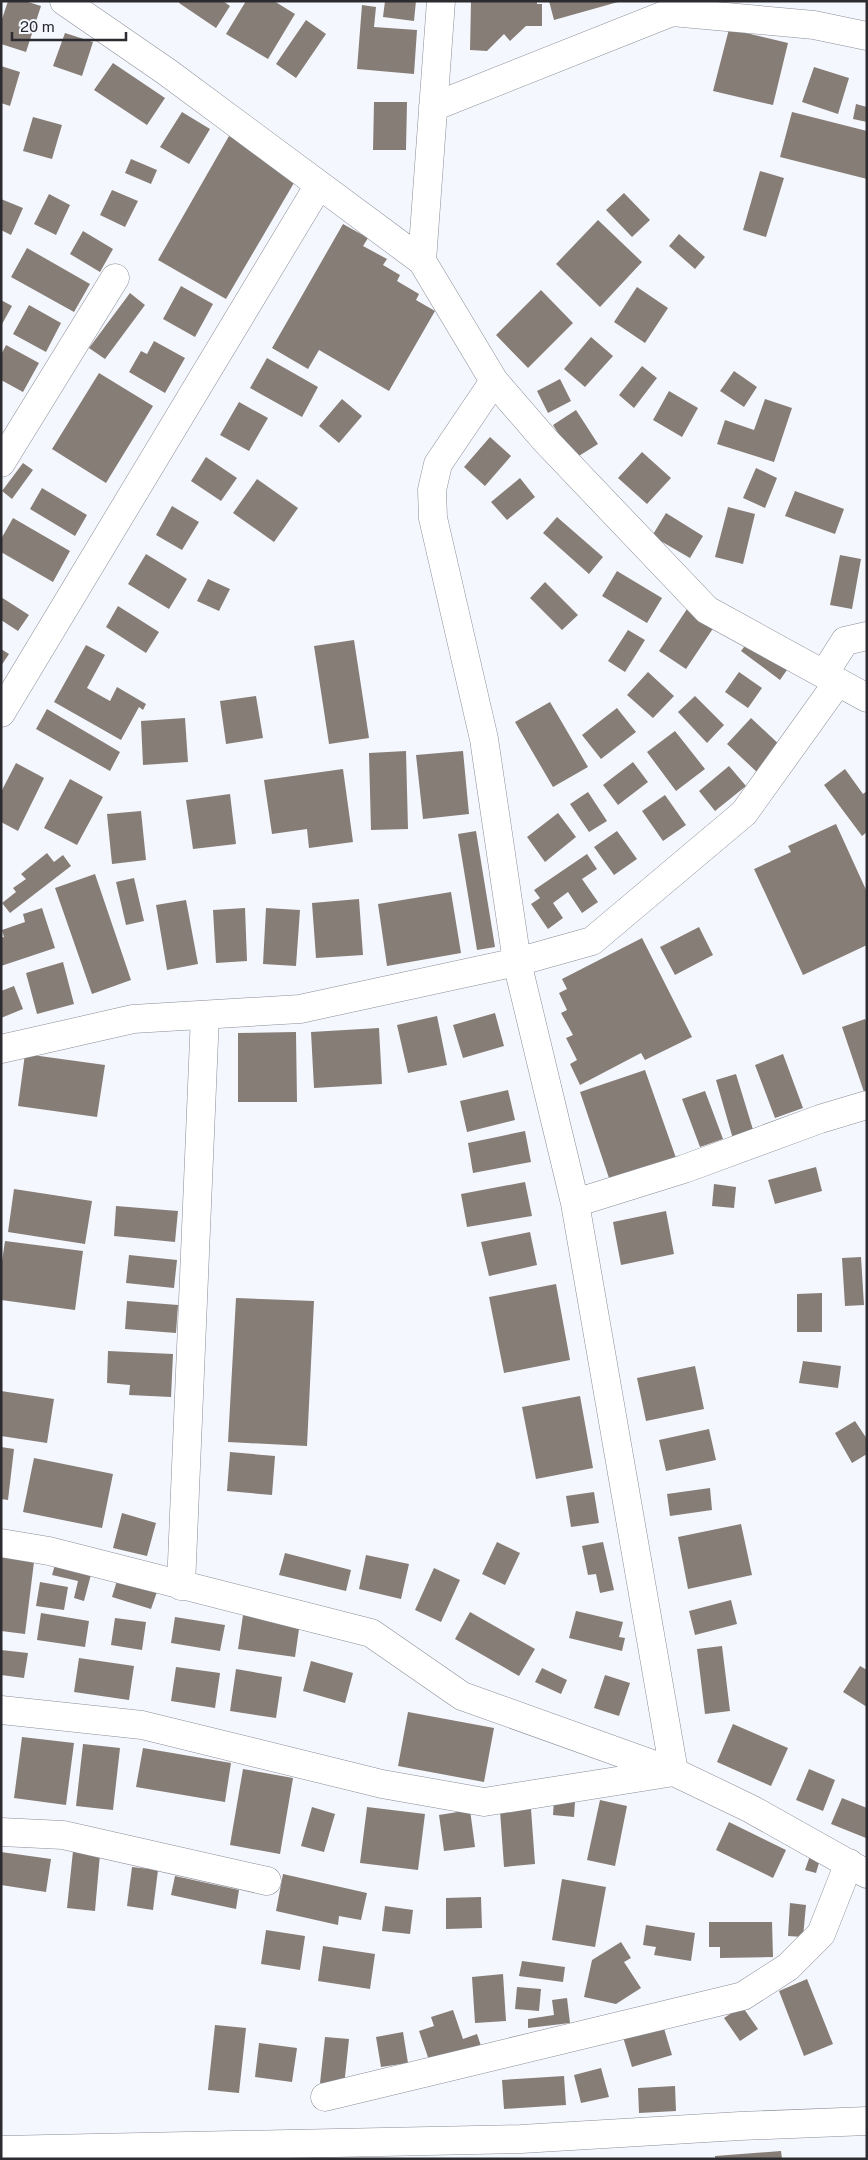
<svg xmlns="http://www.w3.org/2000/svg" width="868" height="2160" font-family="'Public Sans',sans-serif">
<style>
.building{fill:#867d76}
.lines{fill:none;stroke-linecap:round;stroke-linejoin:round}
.minor-casing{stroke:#8a8d97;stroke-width:29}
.minor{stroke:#fff;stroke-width:28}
</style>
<rect width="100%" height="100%" fill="#f5f7fe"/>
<path class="building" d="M8,1H25L41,6L26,52L1,44V22Z
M180,1H223L230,6L216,28L179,3Z
M246,1H274L295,14L268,59L226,34Z
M385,1H416L414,21L383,17Z
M471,1H537V4H542V26H526L510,41L504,34L487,51L470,50Z
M549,1H617L618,2L554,20Z
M362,5L376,7L374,27L417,30L414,74L357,69Z
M306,20L326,34L296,78L276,64Z
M729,29L788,43L773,105L713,91Z
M65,33L93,42L82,76L53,66Z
M113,63L165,98L147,125L94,90Z
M1,66L20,72L10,106L1,103Z
M814,67L849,78L838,114L802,102Z
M374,102H407L406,150H373Z
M856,104L867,107V122L853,119Z
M182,112L210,129L189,164L160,147Z
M792,112L867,131V179L780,157Z
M33,117L62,125L52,159L23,151Z
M229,136L298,176L226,299L158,260Z
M131,159L157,170L151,184L125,173Z
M760,171L784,178L766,237L743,230Z
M112,190L138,201L125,227L100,215Z
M624,193L650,220L632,237L606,210Z
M49,194L70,205L56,235L34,224Z
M1,199L23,208L11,235L1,230Z
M598,220L642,262L600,307L556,264Z
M343,224L368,238L363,246L387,259L383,265L400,275L397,281L419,294L416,300L435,311L389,391L319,350L308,369L272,348Z
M83,231L113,249L100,272L70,254Z
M679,234L705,257L695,269L669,246Z
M27,248L90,284L74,312L11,277Z
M181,286L213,304L195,337L163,319Z
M637,287L668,308L645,343L614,322Z
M541,290L573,323L528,368L496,335Z
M130,293L145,305L105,359L89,348Z
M1,300L12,306L1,326Z
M29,305L61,323L46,352L13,334Z
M591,337L613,356L585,387L564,369Z
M154,341L185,358L165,393L129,372L141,351L147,354Z
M6,345L39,363L23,392L1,380V355Z
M267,358L318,387L302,417L250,388Z
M642,366L657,378L634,408L619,395Z
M734,371L757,387L744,407L720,391Z
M99,373L153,406L106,483L52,449Z
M560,379L571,401L548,413L537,391Z
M669,391L698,408L682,437L653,420Z
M342,399L362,416L339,443L319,426Z
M765,399L792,408L774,462L717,444L725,420L754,430Z
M239,402L268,418L249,451L220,435Z
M576,410L598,444L574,459L553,425Z
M490,437L511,456L485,486L464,467Z
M642,452L671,478L647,504L618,478Z
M206,457L237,478L221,501L191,481Z
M23,463L33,470L12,499L2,491Z
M756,468L777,478L765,508L743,498Z
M520,478L535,497L507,520L491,502Z
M257,479L298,508L274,542L233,513Z
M42,488L87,515L75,536L30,509Z
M795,491L844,509L835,534L785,516Z
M172,506L199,522L182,550L156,535Z
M728,507L755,514L743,564L715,557Z
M666,513L703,536L690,558L652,536Z
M557,517L603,557L589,574L543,533Z
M13,518L70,551L53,582L1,552V539Z
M146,554L187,579L169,609L128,584Z
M840,555L861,559L852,609L830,605Z
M617,571L662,598L647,623L602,596Z
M208,579L230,589L219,611L197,601Z
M545,582L578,615L562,630L530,598Z
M1,597L29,615L18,631L1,620Z
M118,606L159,632L146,653L106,627Z
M689,606L716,624L686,669L659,651Z
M628,630L645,640L625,672L608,661Z
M751,638L789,667L780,680L741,651Z
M354,640L369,738L329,744L314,646Z
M86,645L105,655L87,688L110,701L117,687L146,704L143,710L139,707L121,740L54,702Z
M1,649L9,654L1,666Z
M648,672L674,696L653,718L627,695Z
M739,672L762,688L748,708L725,692Z
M256,696L263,738L226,744L220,701Z
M695,696L724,725L707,743L678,712Z
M550,702L588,767L553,787L515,722Z
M617,708L636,732L601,759L582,735Z
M47,709L120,752L110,771L36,729Z
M185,718L188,762L143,765L141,721Z
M751,718L783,748L759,774L727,744Z
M675,731L705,769L676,791L647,752Z
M406,751L408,829L371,830L369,753Z
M463,751L469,814L423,819L416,755Z
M633,762L648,782L618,805L603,785Z
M16,763L44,778L18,831L1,822V792Z
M729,766L746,786L715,811L699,791Z
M343,769L353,842L309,848L307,829L272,834L264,780Z
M845,769L863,794L867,791V832L862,836L824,785Z
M70,779L103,797L77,845L44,828Z
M588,792L607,821L589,832L570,804Z
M230,794L236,844L193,849L186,800Z
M665,795L686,825L663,841L642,811Z
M141,811L146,860L112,864L107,814Z
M558,813L576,837L545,862L527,837Z
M836,824L867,892V945L803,975L754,869L791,852L788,846Z
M476,831L495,947L477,950L458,834Z
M617,831L637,859L614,875L594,847Z
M47,853L54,862L63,855L71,866L10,913L2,903L16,892L13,888L26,879L21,874Z
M587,854L597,869L582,879L598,902L582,913L568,892L553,903L563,918L548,929L531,904L540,898L534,890Z
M95,874L131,980L92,994L55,888Z
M134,878L144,921L126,925L116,882Z
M451,892L461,953L387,966L378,904Z
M359,899L363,955L316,958L312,903Z
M186,900L198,964L167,970L156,905Z
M42,908L55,948L1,966V938L4,937L2,930L25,922L23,914Z
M245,908L247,961L216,963L213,910Z
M266,908L300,910L296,966L263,964Z
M699,927L713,955L675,975L660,947Z
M642,938L692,1037L645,1060L641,1053L580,1085L570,1064L577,1060L566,1038L573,1035L561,1013L567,1010L559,993L567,989L562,979Z
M63,962L74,1004L37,1014L26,973Z
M14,986L23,1009L1,1018V991Z
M495,1013L504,1046L463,1058L453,1025Z
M437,1016L447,1065L408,1073L397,1025Z
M865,1019L867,1023L866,1098L842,1027Z
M379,1028L382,1084L314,1088L311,1032Z
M296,1032L297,1102H238V1033Z
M25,1054L105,1065L97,1117L18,1106Z
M783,1054L803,1108L775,1118L755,1065Z
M645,1070L676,1158L610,1181L580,1092Z
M736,1074L754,1133L733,1139L716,1080Z
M508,1090L515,1120L467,1132L460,1101Z
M705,1091L723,1139L700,1147L682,1099Z
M525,1131L531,1162L473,1173L468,1143Z
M816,1167L822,1191L775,1204L768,1180Z
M525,1182L532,1216L467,1227L461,1194Z
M714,1184L736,1187L734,1208L712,1206Z
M14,1189L92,1201L85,1244L8,1232Z
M116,1206L178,1211L175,1242L114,1236Z
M666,1211L674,1254L621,1265L613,1222Z
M530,1232L537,1265L489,1276L481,1242Z
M5,1241L83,1251L75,1310L1,1300V1268Z
M129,1255L177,1260L174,1288L126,1283Z
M861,1257L864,1305L845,1306L842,1258Z
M556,1284L570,1360L504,1373L489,1297Z
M822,1293V1332H797V1294Z
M236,1298L314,1301L307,1446L228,1442Z
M127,1301L178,1305L176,1333L125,1329Z
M108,1351L173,1354L171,1397L129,1395L130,1385L107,1383Z
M803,1361L841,1366L838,1388L799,1383Z
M695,1366L704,1409L646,1421L637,1378Z
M1,1391L54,1399L47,1443L1,1436Z
M580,1396L593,1468L536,1479L522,1407Z
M855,1421L867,1439V1454L852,1463L835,1433Z
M709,1429L716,1460L666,1471L659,1440Z
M1,1447L14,1449L8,1500L1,1499Z
M230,1452L275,1456L272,1495L227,1491Z
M34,1458L113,1474L102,1528L23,1512Z
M710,1488L712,1510L670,1516L667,1494Z
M594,1492L599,1523L571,1527L566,1496Z
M122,1513L156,1523L147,1556L113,1548Z
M741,1524L752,1575L688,1589L678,1537Z
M497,1542L520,1553L505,1585L482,1574Z
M603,1542L614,1590L600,1593L596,1574L588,1575L582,1546Z
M1,1550L35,1554L25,1634L1,1631Z
M285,1553L351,1570L346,1591L279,1575Z
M366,1555L409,1564L401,1599L359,1589Z
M57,1558L93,1567L84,1601L74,1598L78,1581L52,1575Z
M434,1568L460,1580L441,1622L415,1610Z
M119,1574L159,1586L151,1609L112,1597Z
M40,1582L68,1587L64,1610L36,1606Z
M731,1600L737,1624L695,1635L689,1611Z
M576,1611L623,1622L619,1637L625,1638L622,1651L569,1638Z
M470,1612L535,1649L519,1676L455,1639Z
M41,1613L89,1621L85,1647L37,1640Z
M243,1615L300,1622L295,1657L238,1649Z
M175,1617L225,1625L220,1651L171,1643Z
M115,1618L146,1622L142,1650L111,1645Z
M722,1646L730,1711L705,1714L697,1649Z
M1,1650L28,1653L24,1678L1,1675Z
M79,1658L134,1666L129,1700L74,1692Z
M311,1661L353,1673L345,1703L303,1691Z
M860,1666L867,1670V1707L843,1692Z
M176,1667L220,1673L215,1708L171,1701Z
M542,1668L567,1680L561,1694L535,1682Z
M236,1669L282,1677L276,1718L230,1711Z
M605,1675L630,1683L619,1716L594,1708Z
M408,1712L494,1728L484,1782L398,1766Z
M733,1724L788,1748L771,1786L717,1762Z
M22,1737L74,1743L66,1805L14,1798Z
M83,1744L120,1748L113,1810L76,1806Z
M143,1748L231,1763L225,1802L136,1787Z
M243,1769L293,1778L280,1854L230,1845Z
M809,1769L835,1780L823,1811L796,1800Z
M842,1798L867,1808L866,1838L831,1824Z
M554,1800L575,1802L574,1817L553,1815Z
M600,1800L627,1806L615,1866L587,1860Z
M312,1807L335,1814L324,1852L301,1846Z
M367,1807L425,1814L418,1870L360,1863Z
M531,1809L535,1864L504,1867L500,1811Z
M470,1810L475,1847L444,1851L439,1815Z
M729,1822L786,1850L773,1878L716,1850Z
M73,1851L100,1854L95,1911L67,1908Z
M1,1852L51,1859L46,1892L1,1885Z
M811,1853L821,1856L816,1873L805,1870Z
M132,1867L158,1870L153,1910L127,1906Z
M283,1874L367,1893L361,1920L339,1916L338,1925L276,1911Z
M175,1876L239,1890L236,1909L171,1895Z
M562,1879L606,1887L595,1947L552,1940Z
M481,1897L482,1928L446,1929V1898Z
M790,1903L806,1905L803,1937L788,1936Z
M385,1906L413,1910L410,1934L382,1931Z
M709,1922H772L773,1957L720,1958V1947H709Z
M646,1925L695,1933L691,1961L654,1955L656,1947L643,1945Z
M266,1930L305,1936L300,1970L261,1964Z
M621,1942L631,1958L624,1962L641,1988L616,2004L584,1997L592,1960Z
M323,1946L375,1954L370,1989L318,1981Z
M522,1961L565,1967L563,1982L519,1976Z
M503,1974L506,2021L475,2023L472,1977Z
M807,1979L833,2044L804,2056L779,1991Z
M517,1987L541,1989L539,2011L515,2009Z
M567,1998L570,2023L528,2028V2019L554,2015L552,2000Z
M742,2006L758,2029L740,2041L724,2018Z
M453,2010L463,2039L477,2034L482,2049L431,2066L419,2031L434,2026L431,2017Z
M215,2025L246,2028L239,2093L208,2090Z
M663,2025L672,2055L632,2067L623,2037Z
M403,2032L408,2063L381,2067L376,2037Z
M325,2037L349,2039L344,2086L320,2083Z
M259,2043L297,2048L292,2082L255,2077Z
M601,2068L609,2097L581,2103L574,2075Z
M564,2076L566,2105L504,2109L502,2080Z
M675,2086L676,2111L639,2113L638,2088Z
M781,2151L782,2159H715V2156Z"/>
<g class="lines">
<defs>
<path id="minor" d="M64,1L167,72L422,261L494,381L545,440L707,610L867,698
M433,107L672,12L814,25L867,36
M422,261L441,1
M1,463L115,278
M824,674L845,641L867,636
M1,713L319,185
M1,1049L133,1019L300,1009L517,962L592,941L744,813L838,682
M575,1203L684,1169L820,1119L867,1105
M1,1543L49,1551L371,1633L462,1696L674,1772L751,1809L867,1874
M181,1586L205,1015
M1,1710L142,1725L382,1784L484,1802L674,1772L575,1203L517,962L484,739L433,518L432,490L438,464L494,381
M1,1832L63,1835L267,1881
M325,2097L743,1996L788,1967L821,1934L849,1863
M1,2150L521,2139L740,2126L867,2121"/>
</defs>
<use href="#minor" class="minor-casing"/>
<use href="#minor" class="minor"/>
</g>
<rect width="868" height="2160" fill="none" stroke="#2b2b30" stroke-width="5"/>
<path d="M12 32v8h114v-8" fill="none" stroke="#2b2b30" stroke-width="2.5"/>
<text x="20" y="32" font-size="15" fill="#2b2b30" stroke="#f5f7fe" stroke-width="4" paint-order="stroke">20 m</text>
</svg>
